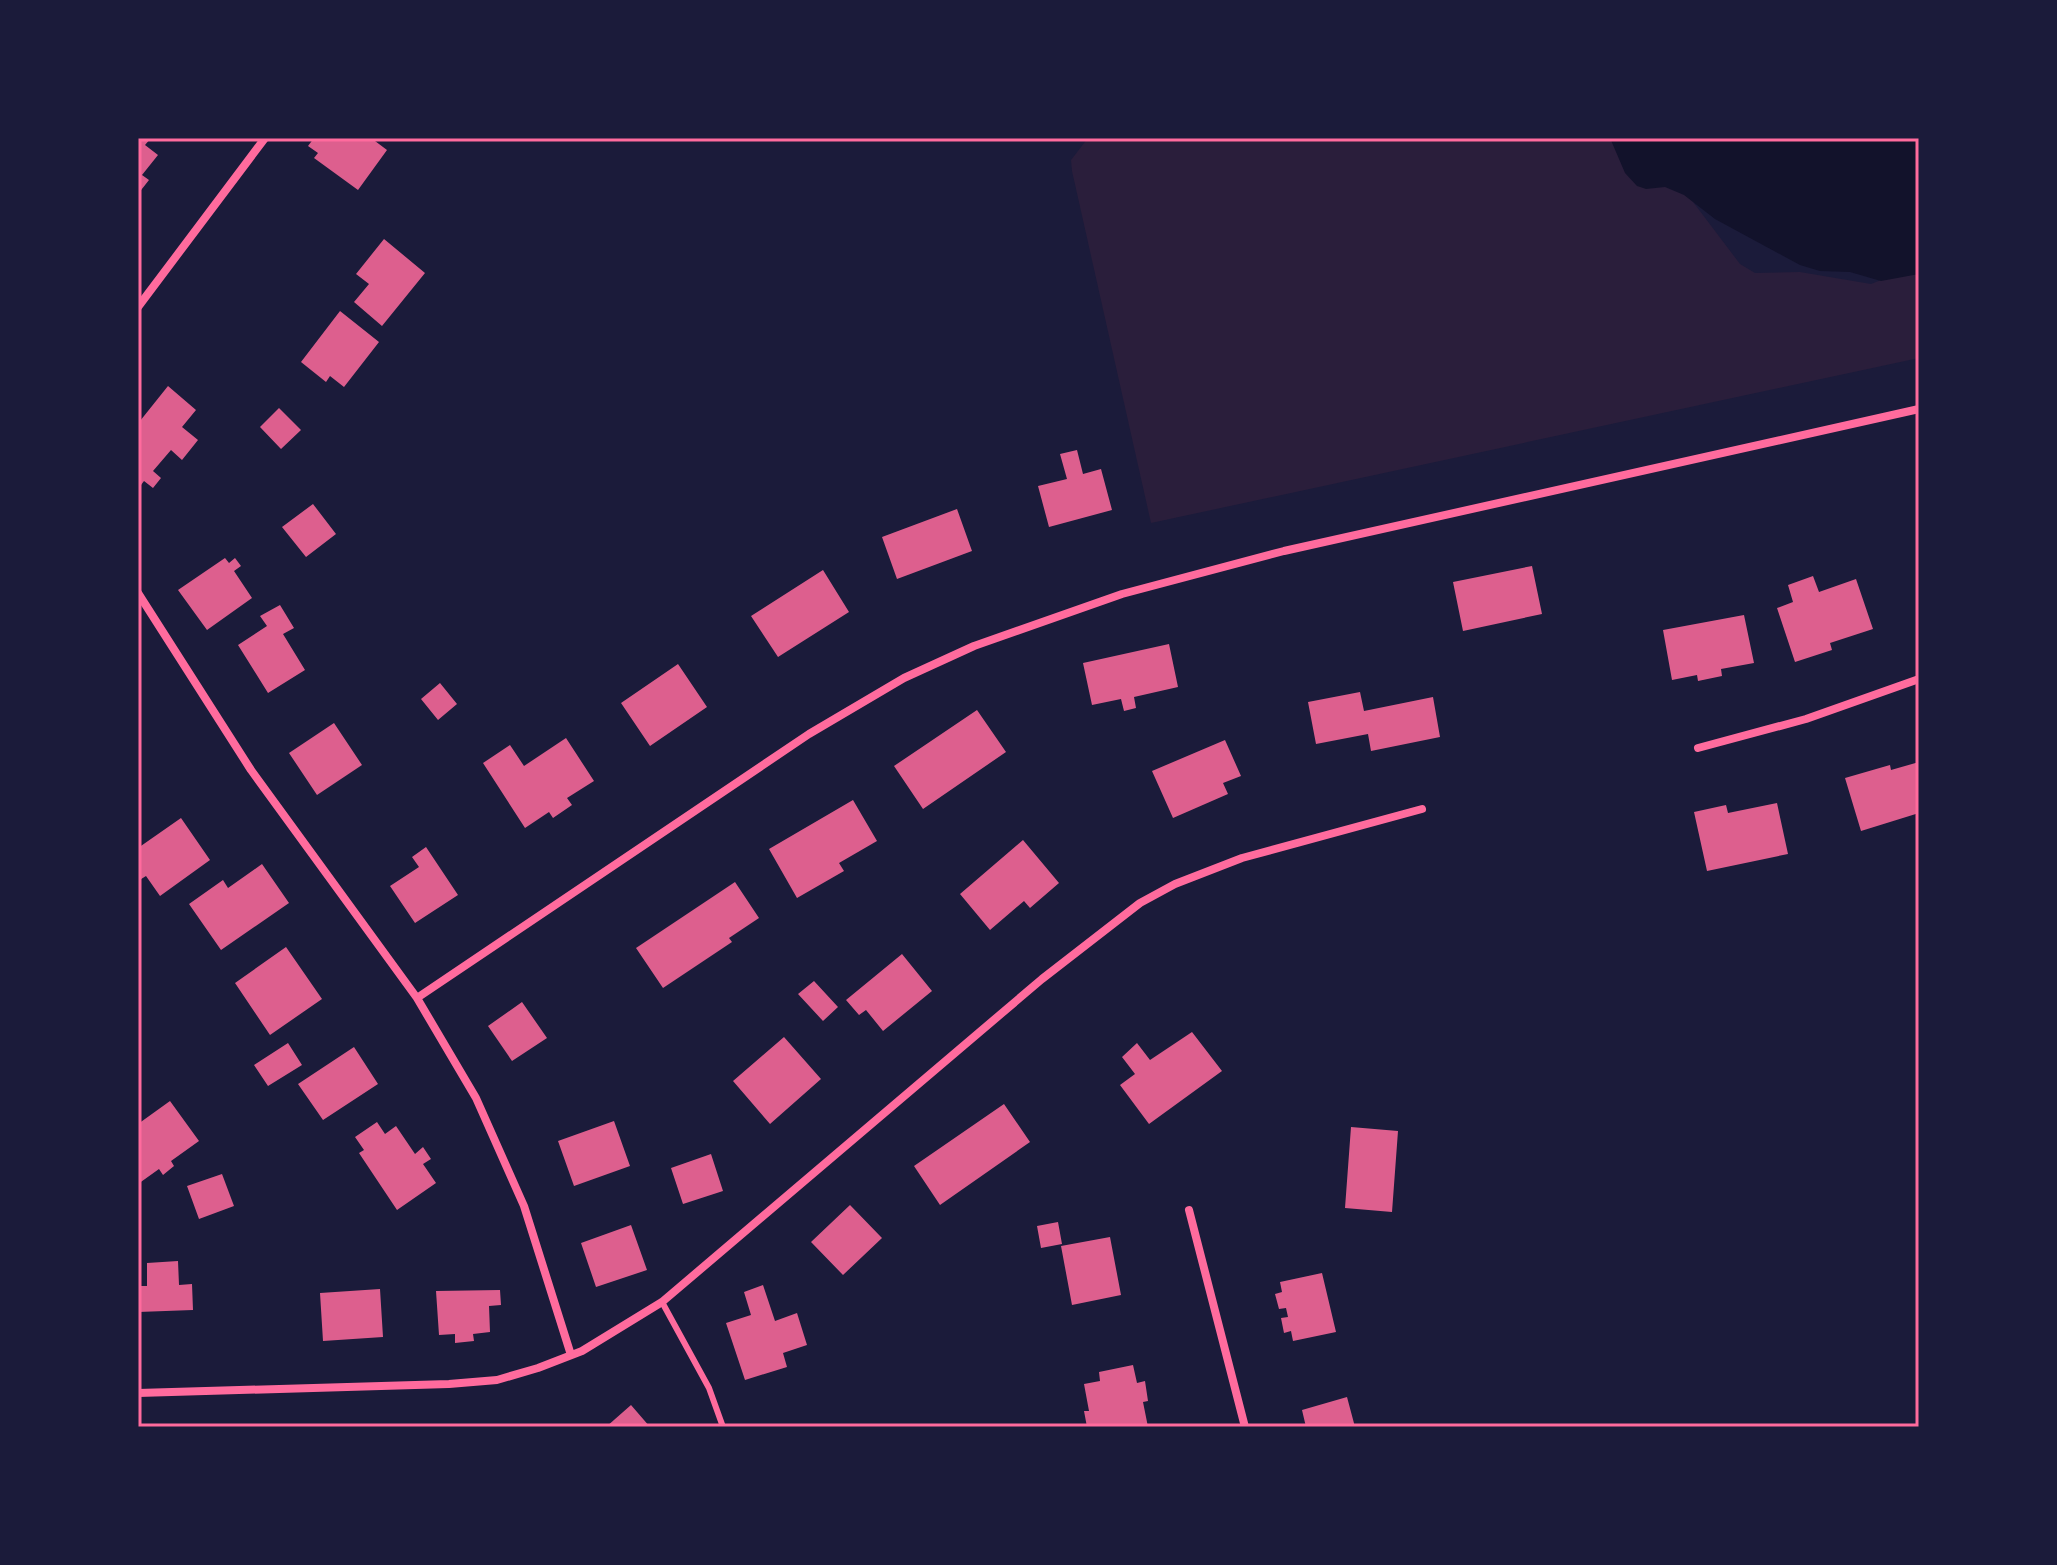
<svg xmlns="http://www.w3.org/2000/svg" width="2057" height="1565" font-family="Commissioner,sans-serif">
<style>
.green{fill:#2a1e3b}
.water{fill:#12122b}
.building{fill:#dd5f8e}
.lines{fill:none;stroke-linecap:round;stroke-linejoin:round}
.service{stroke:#ff6b9d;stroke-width:6}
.minor{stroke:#ff6b9d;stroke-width:8}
.neatline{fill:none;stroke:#ff6b9d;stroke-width:3}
</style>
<rect width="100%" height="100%" fill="#1b1b3a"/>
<path class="green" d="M1088,138H1639L1687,194L1740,264L1755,273L1800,272L1871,284L1919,265V358L1151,523L1072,171L1071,160Z"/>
<path class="water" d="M1610,138H1919V274L1881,281L1850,272L1820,271L1800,265L1715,219L1684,195L1665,187L1646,189L1637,186L1625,173Z"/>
<path class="building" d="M138,138H151L145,145L158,155L142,175L149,180L138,194Z
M314,138H371L387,150L358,190L314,158L318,153L308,146Z
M384,239L425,273L382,326L354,302L369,284L356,274Z
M340,311L379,342L344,387L330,376L326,382L301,362Z
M168,386L196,410L182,427L198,440L182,460L171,450L153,471L161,478L153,488L144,481L141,485L138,482V420L140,421Z
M279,408L301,430L281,449L260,427Z
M1077,450L1083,474L1101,469L1112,510L1049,527L1038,486L1067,479L1060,454Z
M313,504L336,534L306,557L282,527Z
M957,509L972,551L897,579L882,537Z
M225,558L229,563L235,558L241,566L234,571L252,598L207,630L178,590Z
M1532,566L1542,614L1463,631L1453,582Z
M823,570L849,612L778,657L751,616Z
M1813,576L1819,592L1856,579L1873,629L1830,643L1832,650L1795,662L1777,608L1793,602L1788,585Z
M280,605L294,628L283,634L305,670L268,693L238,645L267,626L260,616Z
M1744,615L1754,663L1721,669L1722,676L1698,681L1697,675L1672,680L1663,630Z
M1169,644L1178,687L1134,697L1136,708L1124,711L1121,699L1092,705L1083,663Z
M678,664L707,707L650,746L621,703Z
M440,683L457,704L438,720L421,699Z
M1360,692L1364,711L1433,697L1440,737L1371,751L1368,734L1316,744L1308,702Z
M977,710L1006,752L923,809L894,766Z
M334,723L362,765L317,795L289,753Z
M566,738L594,781L567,798L572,805L553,818L549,812L525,828L483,763L510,745L524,766Z
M1225,740L1241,776L1223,783L1228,794L1173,818L1152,771Z
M1919,762V813L1861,831L1845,778L1890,765L1891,770Z
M853,800L877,841L839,863L844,871L797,898L769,849Z
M1777,803L1788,854L1707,871L1694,812L1726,805L1728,813Z
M181,818L210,860L160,896L146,876L138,881V848Z
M1023,840L1059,883L1030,908L1024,901L990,930L960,894Z
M426,847L458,895L415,923L390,886L419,867L412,857Z
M262,864L289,903L221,950L189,904L223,880L228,888Z
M735,882L759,918L729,938L732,942L663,988L636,948Z
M286,947L322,999L270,1035L235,983Z
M902,954L932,991L883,1031L866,1010L859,1015L846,1000Z
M814,981L838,1007L823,1021L798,994Z
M522,1002L547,1038L512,1061L488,1026Z
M1192,1032L1222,1071L1149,1124L1120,1085L1135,1074L1122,1057L1137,1043L1150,1060Z
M784,1037L821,1079L770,1124L733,1081Z
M288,1043L302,1065L268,1086L254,1065Z
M354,1047L378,1084L323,1120L298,1084Z
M170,1101L199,1141L171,1161L174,1166L163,1175L159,1169L138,1184V1124Z
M1004,1104L1030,1142L940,1205L914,1166Z
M614,1121L630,1166L574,1186L558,1141Z
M377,1122L385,1134L396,1126L415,1154L423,1147L431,1159L423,1164L436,1183L397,1210L359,1153L364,1150L355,1137Z
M1351,1127L1398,1131L1392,1212L1345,1208Z
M711,1154L723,1191L683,1204L671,1168Z
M222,1174L234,1206L199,1219L187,1186Z
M850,1205L882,1238L843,1275L811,1242Z
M1058,1222L1062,1244L1041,1248L1037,1226Z
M631,1225L647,1270L596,1287L581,1243Z
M1110,1237L1121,1295L1072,1305L1061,1246Z
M178,1261L179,1285L192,1284L193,1310L138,1312V1286H147V1263Z
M1322,1273L1336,1332L1293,1341L1291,1331L1284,1333L1281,1318L1288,1317L1286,1308L1279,1309L1275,1294L1282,1292L1280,1282Z
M763,1285L775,1321L797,1313L807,1345L783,1353L787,1367L745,1380L726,1323L751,1315L744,1292Z
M380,1289L383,1337L323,1341L320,1293Z
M500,1290L501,1305L489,1306L490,1332L473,1334L474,1341L455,1343V1334L439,1335L436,1291Z
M1133,1365L1137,1383L1145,1381L1148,1401L1143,1402L1148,1427H1087L1084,1411H1089L1084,1384L1100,1381L1099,1372Z
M1347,1397L1355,1427H1306L1302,1410Z
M631,1405L650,1427H606Z"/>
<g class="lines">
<path class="service" d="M662,1302L709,1388L723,1427"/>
<path class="minor" d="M138,307L265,138
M138,593L251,770L417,998L476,1098L524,1206L571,1355
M1698,748L1806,719L1919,679
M417,998L809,734L904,678L974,646L1122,594L1284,551L1919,409
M1189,1210L1245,1427
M138,1393L449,1384L497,1380L538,1368L582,1351L662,1302L1042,979L1140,903L1175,884L1242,858L1422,809"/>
</g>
<rect width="2057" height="1565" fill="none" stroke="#1b1b3a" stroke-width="280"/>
<rect x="140" y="140" width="1777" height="1285" class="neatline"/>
</svg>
